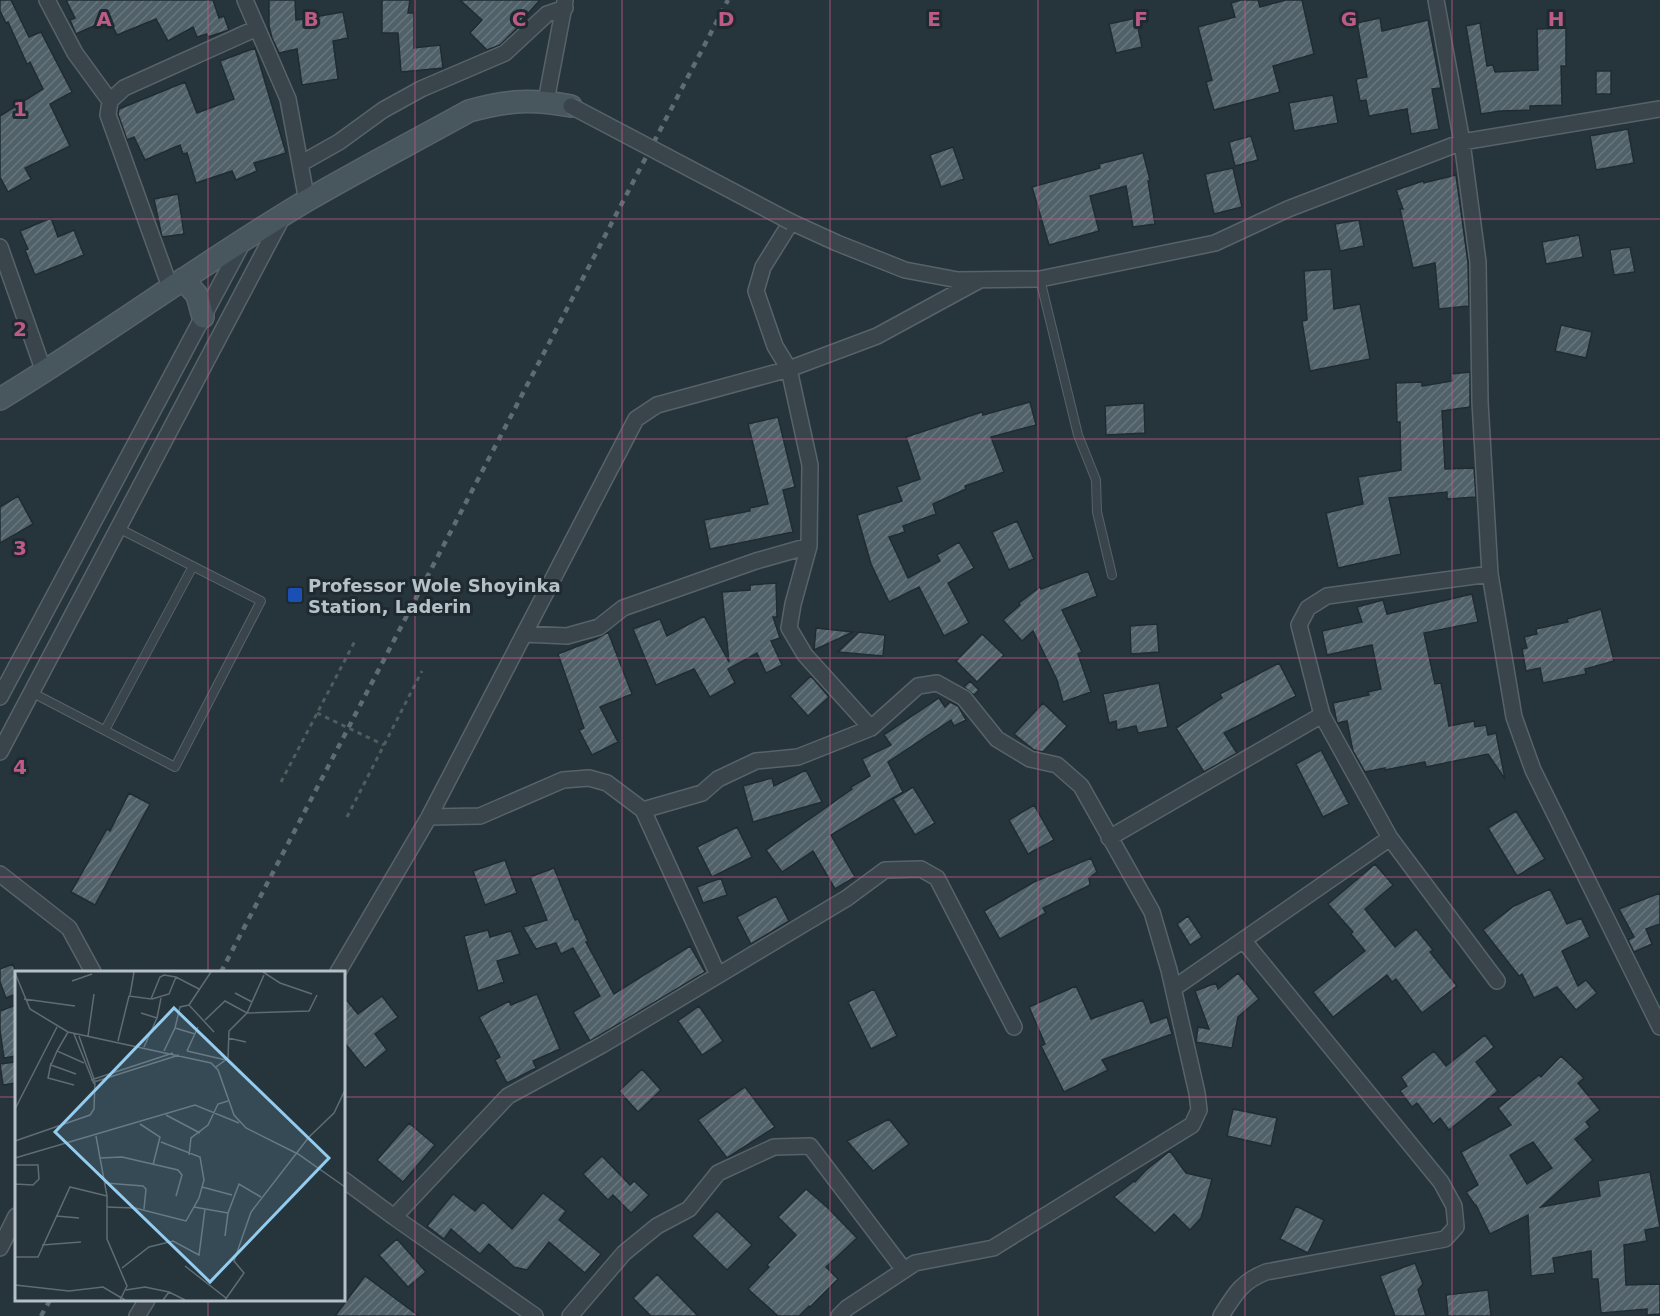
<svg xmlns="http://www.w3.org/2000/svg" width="1660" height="1316" font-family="'DejaVu Sans',sans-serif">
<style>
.building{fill:url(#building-hatch);stroke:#212c32;stroke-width:1.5;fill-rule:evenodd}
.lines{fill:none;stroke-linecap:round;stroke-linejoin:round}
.lane-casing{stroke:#586369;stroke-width:10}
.street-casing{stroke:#586369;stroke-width:18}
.secondary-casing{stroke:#586369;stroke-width:24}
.path{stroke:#4d5f5d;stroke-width:3;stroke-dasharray:4.5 4.5;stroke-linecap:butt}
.lane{stroke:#3a454b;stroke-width:8}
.street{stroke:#3a454b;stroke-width:15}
.secondary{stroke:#48565e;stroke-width:21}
.rail{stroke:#5e6c74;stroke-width:4.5;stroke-dasharray:6 6;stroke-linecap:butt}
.street-bridge-casing{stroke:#586369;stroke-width:18;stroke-linecap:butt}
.path-bridge{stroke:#4d5f5d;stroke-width:3;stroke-dasharray:4.5 4.5;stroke-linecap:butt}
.street-bridge{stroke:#3a454b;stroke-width:15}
.grid{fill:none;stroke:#bd5b86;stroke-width:1.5;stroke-opacity:0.55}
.transit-dot{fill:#1a4fb4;stroke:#1f2a30;stroke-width:2}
.labels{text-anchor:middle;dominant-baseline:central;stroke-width:6;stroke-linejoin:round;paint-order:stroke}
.poi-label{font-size:18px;font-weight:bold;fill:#b5c0c7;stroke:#1f2a30;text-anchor:start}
.inset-road{fill:none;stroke:#5f6c73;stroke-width:1.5}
.view{fill:#93ccee;fill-opacity:0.15;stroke:#93ccee;stroke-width:3}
.inset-edge{fill:none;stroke:#b5c0c7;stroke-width:3}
.grid-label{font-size:20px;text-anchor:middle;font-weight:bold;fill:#bd5b86;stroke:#1f2a30;stroke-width:6;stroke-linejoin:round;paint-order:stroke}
</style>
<defs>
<pattern id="building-hatch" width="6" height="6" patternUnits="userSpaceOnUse" patternTransform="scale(1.5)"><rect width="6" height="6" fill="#516169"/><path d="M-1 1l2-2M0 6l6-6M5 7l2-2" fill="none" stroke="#68767d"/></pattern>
</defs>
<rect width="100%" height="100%" fill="#26343b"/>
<path class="building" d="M0,0H11L29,37L41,32L72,92L50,104L70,146L25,168L31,179L8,192L0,177V116L43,89L30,62L27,64L8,22L6,23L0,11Z
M66,0H213L219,18L224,16L229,30L208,37L207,34L197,37L193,27L168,41L156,19L117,35L109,19L76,34L70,20L75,18Z
M269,0H295L296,20L343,12L348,38L333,41L338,79L302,85L297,49L279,53L272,38L269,26Z
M382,0H410L408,13H414V48L440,45L443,68L401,72L398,33H382Z
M460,0H540L520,22L522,24L520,25L500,45L487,50L470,33L482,20Z
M1241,0H1258L1260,7L1286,0H1302L1314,54L1273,66L1280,92L1214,110L1206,82L1212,80L1198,27L1235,17L1231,3Z
M1136,18L1142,47L1116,53L1109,24Z
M1380,18L1382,31L1428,20L1441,88L1432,89L1439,129L1411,134L1407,109L1369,116L1366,100L1360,101L1356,79L1367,77L1357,23Z
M1480,23L1487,66L1493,65L1495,72L1538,70L1537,29L1566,28V66H1561L1562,105L1530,106V110L1500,111L1481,114L1466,26Z
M255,48L286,153L254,163L257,171L236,180L232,171L196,183L187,153L183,154L180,145L145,160L134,137L127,140L118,114L119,109L185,82L197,113L234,99L220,61Z
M1596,71H1611V94H1596Z
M1333,95L1338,123L1294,131L1289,103Z
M1628,129L1634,163L1596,170L1590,136Z
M1251,136L1258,160L1235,166L1229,142Z
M953,147L964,179L941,187L930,155Z
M1143,153L1150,180L1148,181L1155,224L1133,227L1126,186L1090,196L1099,231L1049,245L1032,187L1100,168L1099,164Z
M1233,168L1242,207L1214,214L1205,174Z
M1456,175L1468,263L1469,306L1439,309L1435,263L1413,268L1400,209H1403L1396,190L1423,181L1424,183Z
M178,194L184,234L162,237L154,199Z
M51,218L58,237L74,230L84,255L35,275L25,250L28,249L20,231Z
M1359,220L1364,246L1340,251L1335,224Z
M1579,235L1583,257L1546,264L1542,242Z
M1630,247L1635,272L1614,275L1610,250Z
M1331,269L1334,309L1360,304L1370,359L1310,371L1302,321L1307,320L1304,271Z
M1561,325L1592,332L1586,358L1555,351Z
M1470,372V407L1442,411L1445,469L1474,468L1476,497L1447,499V492L1389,498L1401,554L1338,568L1326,513L1363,504L1358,477L1401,470L1400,422H1397L1396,383L1422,382V386L1452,381L1451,374Z
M1030,402L1036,425L991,437L1004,472L965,486L966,489L933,504L936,514L903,526L905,532L889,537L908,578L940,561L937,555L959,542L974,568L948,583L969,623L944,636L919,587L889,602L871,564L857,515L902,501L897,487L920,479L906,437L982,412L983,415Z
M1144,403L1145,433L1106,435L1105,406Z
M778,417L795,487L783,490L793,532L710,549L704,520L750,511V508L768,504L748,424Z
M18,496L33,524L0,543V507Z
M1017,521L1034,559L1009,570L992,532Z
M1088,571L1097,596L1062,610L1082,652L1078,654L1091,692L1063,702L1057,680L1033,631L1022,641L1003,620L1020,605L1019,603L1040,587L1041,589Z
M776,583L777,617H773L780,638L771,641L782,665L766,673L757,653L728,669L735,683L710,697L694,669L656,685L633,629L660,619L667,636L704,616L729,662L722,592L750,590V585Z
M1472,594L1478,622L1424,633L1435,684L1441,683L1449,726L1474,721L1475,727L1486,725L1488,735L1496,733L1505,779L1488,754L1426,767L1425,762L1385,770V768L1365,772L1353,751L1347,721L1337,723L1333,703L1369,695L1368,692L1381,689L1372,645L1327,655L1322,631L1362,622L1357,607L1383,600L1387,614Z
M1601,609L1614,661L1585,669L1586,674L1543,683L1540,668L1526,671L1522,649L1527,648L1524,637L1537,634L1536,629L1568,622L1567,619Z
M1157,624L1159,652L1131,654L1130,626Z
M816,628L853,632L814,650Z
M608,632L632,694L600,707L618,742L592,755L579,730L584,728L558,654L596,639Z
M859,632L885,635L883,656L838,652Z
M982,634L1004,655L977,682L956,661Z
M1279,663L1296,696L1224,733L1237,753L1204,772L1176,728L1222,698L1220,694Z
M811,676L829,697L808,716L790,696Z
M970,681L979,690L974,695L964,687Z
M1159,683L1168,727L1138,733L1136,726L1117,730L1116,721L1109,723L1103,694Z
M939,698L945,707L950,702L958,706L966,720L954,726L951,720L888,762L903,792L831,835L855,877L835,889L813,851L782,872L766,850L852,789L851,787L870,776L862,759L891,745L884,735Z
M1043,703L1067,726L1043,752L1034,750L1014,734Z
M1321,750L1349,804L1323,817L1296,764Z
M806,770L822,802L753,822L743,786L772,778L774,786Z
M913,787L935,823L915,835L893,799Z
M129,793L150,804L95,905L71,892L107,829L110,831Z
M1034,805L1054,840L1028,854L1009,820Z
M1516,811L1545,859L1517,876L1488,828Z
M737,827L752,857L712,877L697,847Z
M1091,858L1097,872L1089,878L1090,885L1043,908L1046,913L1000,939L984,911L1034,882Z
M505,860L517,893L485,905L473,871Z
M1375,864L1393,885L1365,909L1395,947L1416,929L1433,950L1430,952L1457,986L1422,1013L1396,979L1392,982L1387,975L1333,1017L1313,992L1365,951L1351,934L1353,932L1328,904Z
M554,868L575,920L578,919L588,941L586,942L614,994L690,946L705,972L590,1041L573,1012L600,996L573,948L561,954L556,943L536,949L523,927L547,920L530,877Z
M721,878L727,895L703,903L697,887Z
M1550,889L1567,924L1581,918L1590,937L1562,951L1578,986L1586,980L1597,993L1576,1010L1557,987L1534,998L1522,974L1519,976L1483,930L1514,906Z
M1660,893V924L1646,929L1652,944L1634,952L1628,940L1634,937L1619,909Z
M776,896L789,921L751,944L737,917Z
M1188,916L1202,937L1190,945L1177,924Z
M488,930L490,937L511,931L520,954L497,961L504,982L478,991L464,936Z
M13,964L16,973V994L6,998L0,982V969Z
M1238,973L1259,999L1238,1017L1232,1048L1196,1042L1198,1027L1209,1029L1195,991L1216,983L1218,989Z
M1076,986L1091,1019L1143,1000L1151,1023L1167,1017L1172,1034L1102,1060L1108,1070L1064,1092L1041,1046L1045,1044L1029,1007Z
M874,989L897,1036L871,1049L848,1002Z
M537,994L560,1049L533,1061L536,1068L507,1083L495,1060L500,1057L479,1017L509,1001L511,1005Z
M382,996L398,1017L375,1034L387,1050L365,1068L344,1042V997L358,1014Z
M16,1005V1056L4,1058L0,1030V1011Z
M699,1006L723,1041L702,1055L678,1021Z
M1485,1035L1494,1047L1476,1062L1498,1091L1449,1130L1440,1118L1433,1124L1417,1103L1412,1107L1400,1091L1407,1086L1401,1077L1434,1051L1446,1066Z
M1561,1056L1584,1078L1578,1083L1600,1110L1586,1122L1590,1127L1575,1139L1593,1160L1541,1207L1600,1196L1598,1181L1650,1172L1660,1227L1645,1230L1647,1241L1624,1245L1626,1285L1660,1284V1314L1647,1315V1309L1601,1313L1598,1279H1592L1591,1251L1553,1258L1555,1273L1531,1276L1528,1215L1490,1234L1476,1205H1475L1466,1192L1478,1185L1461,1152L1511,1125L1498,1108L1539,1075L1541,1077ZM1533,1142L1552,1168L1527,1184L1510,1155Z
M15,1062L16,1083L3,1085L0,1064Z
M642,1069L661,1090L638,1112L619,1091Z
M745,1087L775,1127L727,1158L698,1120Z
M1233,1109L1277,1118L1271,1146L1227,1136Z
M889,1119L909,1144L873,1171L847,1141Z
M409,1123L435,1145L403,1182L377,1160Z
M1170,1151L1186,1173L1212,1179L1201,1218L1190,1230L1174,1214L1155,1233L1114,1197L1134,1181L1135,1182L1146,1170Z
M602,1156L630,1185L634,1181L649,1195L631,1213L613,1195L608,1200L583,1174Z
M806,1189L828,1208L857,1238L826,1267L838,1279L810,1307L809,1306L799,1316H778L748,1289L769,1267L767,1265L796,1235L778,1217Z
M543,1193L566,1211L559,1220L601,1254L585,1273L549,1242L527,1270L514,1267L489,1244L480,1254L451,1229L444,1239L427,1226L453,1194L475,1211L483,1202L512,1229Z
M1296,1206L1324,1220L1308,1253L1280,1239Z
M717,1211L752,1245L727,1270L692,1236Z
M397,1239L426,1272L408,1287L379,1255Z
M1415,1263L1423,1284L1418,1290L1426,1316H1395L1380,1276Z
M657,1274L698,1316H651L633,1298Z
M365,1276L419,1316H335Z
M1488,1290L1491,1316H1448L1446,1295Z"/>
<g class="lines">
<defs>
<path id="lane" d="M1040,279L1078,435L1096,480L1097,512L1112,575
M31,692L175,767L261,601L118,528
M105,730L193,566"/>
<path id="street" d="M47,0L75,53L110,101
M245,0L288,99L307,201
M1436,0L1462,142L1478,262L1480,402L1490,574L1514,717L1533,770L1660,1027
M546,101L565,1
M300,164L339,142L383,110L421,89L505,53L547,14L565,8
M0,247L44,372
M170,287L108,115L110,101L124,88L257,28
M1490,574L1327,596L1308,608L1299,625L1322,715L1390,838L1497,981
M524,634L567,636L599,627L623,608L756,561L809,546
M0,697L244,240
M871,728L805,655L789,628L793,604L809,546L810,465L789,369L775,346L756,291L763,267L791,222L837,243L905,270L958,280L1040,279L1215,243L1288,209L1462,142L1660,109
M0,752L283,216
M643,810L702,793L718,779L756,761L798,757L871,728L918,686L937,683L964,698L997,739L1030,759L1057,765L1081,786L1152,912L1169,970L1197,1093L1199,1110L1192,1125L993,1248L915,1263L847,1308L839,1316
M429,817L480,816L563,780L589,778L607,783L643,810L718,975
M1109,838L1322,715
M0,874L69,928L93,972
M338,972L429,817L636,419L657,405L789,369L877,336L978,281
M1174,988L1390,838
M344,1180L394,1217L535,1316
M394,1217L508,1096L602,1045L847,898L885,870L921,869L937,878L1014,1027
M0,1248L16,1216
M137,1316L147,1300
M570,1316L624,1253L657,1226L689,1209L718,1173L774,1147L810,1146L904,1270
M1221,1316C1235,1294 1241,1282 1266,1272L1445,1239L1456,1227L1454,1206L1441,1182L1243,940"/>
<path id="secondary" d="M183,279L197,295L203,317
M0,399C104,336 202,263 306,201C359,170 415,141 469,111C508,100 532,99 571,106"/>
</defs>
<use href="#lane" class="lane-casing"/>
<use href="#street" class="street-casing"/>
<use href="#secondary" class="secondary-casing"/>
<path class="path" d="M281,782L356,639
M347,817L422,671"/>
<use href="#lane" class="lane"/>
<use href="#street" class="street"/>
<use href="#secondary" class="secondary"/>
<path class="rail" d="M221,972L728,0
M41,1316L50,1300"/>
<defs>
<path id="street-bridge" d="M571,106L791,222"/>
</defs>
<use href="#street-bridge" class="street-bridge-casing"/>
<path class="path-bridge" d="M317,713L384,745"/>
<use href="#street-bridge" class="street-bridge"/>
</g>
<path class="grid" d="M208,0V972M415,0V1316M622,0V1316M830,0V1316M1038,0V1316M1245,0V1316M1452,0V1316M0,219H1660M0,439H1660M0,658H1660M0,877H1660M0,1097H16M344,1097H1660M208,1300V1316"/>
<rect class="transit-dot" x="287" y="587" width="16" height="16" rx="3"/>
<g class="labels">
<g class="poi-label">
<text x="308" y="585">Professor Wole Shoyinka<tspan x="308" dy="21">Station, Laderin</tspan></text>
</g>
</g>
<g transform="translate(15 971)">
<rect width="330" height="330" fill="#26343b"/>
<path class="inset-road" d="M248,1L265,12L297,23M0,2L15,38L53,61L196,92L203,99L219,144L231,157L283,183L330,216M57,10L77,3M220,22L237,31M115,24L119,1M9,28L60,35M137,28L154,23L161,6M174,34L196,1M126,42L142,47L129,76M142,47L146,27M190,49L210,30L232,42L294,40L302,24M160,57L165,36L174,34L199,61M53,61L42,80L69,92M59,63L79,113M73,65L79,23M213,67L231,71M103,70L114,25L136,28L145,6L149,4L161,6L184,18M42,80L36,94L61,103M149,80L160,57L180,63M172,80L211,89M172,80L183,56M36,92L33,107L59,114M201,96L213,87L214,60L232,42L249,4M76,109L158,82M79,111L164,84M0,138L42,56M151,144L185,162M125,153L145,166L138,194M81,165L92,225V268L112,315L105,329M0,170L75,144L79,138L80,111L64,65M174,184L176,167L193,154L203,133L213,130M0,187L180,134L224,152M85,187L107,186L163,199L167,204L161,225M90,212L128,215L131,218L129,238M0,213L18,214L24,208L23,194H1M187,216L217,224M0,218V187M91,236L120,237L171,250L184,227L189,209L185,186L146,171M179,236L213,242M41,245L64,247M210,265L213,242L224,213L246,226M27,274L66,271M0,286H23L55,216L92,225M170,295L211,327M107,297L134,276L158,270L184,284L190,238M0,314L54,320L88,316L110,329M111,319L130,316L154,321M148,329L154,321L170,329M210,329L229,302L219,290L236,241L294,166L319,142L330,119"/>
<path class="view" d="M159,37L314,187L195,311L40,161Z"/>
<rect width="330" height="330" class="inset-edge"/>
</g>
<g class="grid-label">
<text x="104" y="26">A</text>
<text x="311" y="26">B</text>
<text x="519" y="26">C</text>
<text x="726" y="26">D</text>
<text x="934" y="26">E</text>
<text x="1141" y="26">F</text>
<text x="1349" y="26">G</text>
<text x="1556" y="26">H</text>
<text x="20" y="116">1</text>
<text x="20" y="336">2</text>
<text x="20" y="555">3</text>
<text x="20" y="774">4</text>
</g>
</svg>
